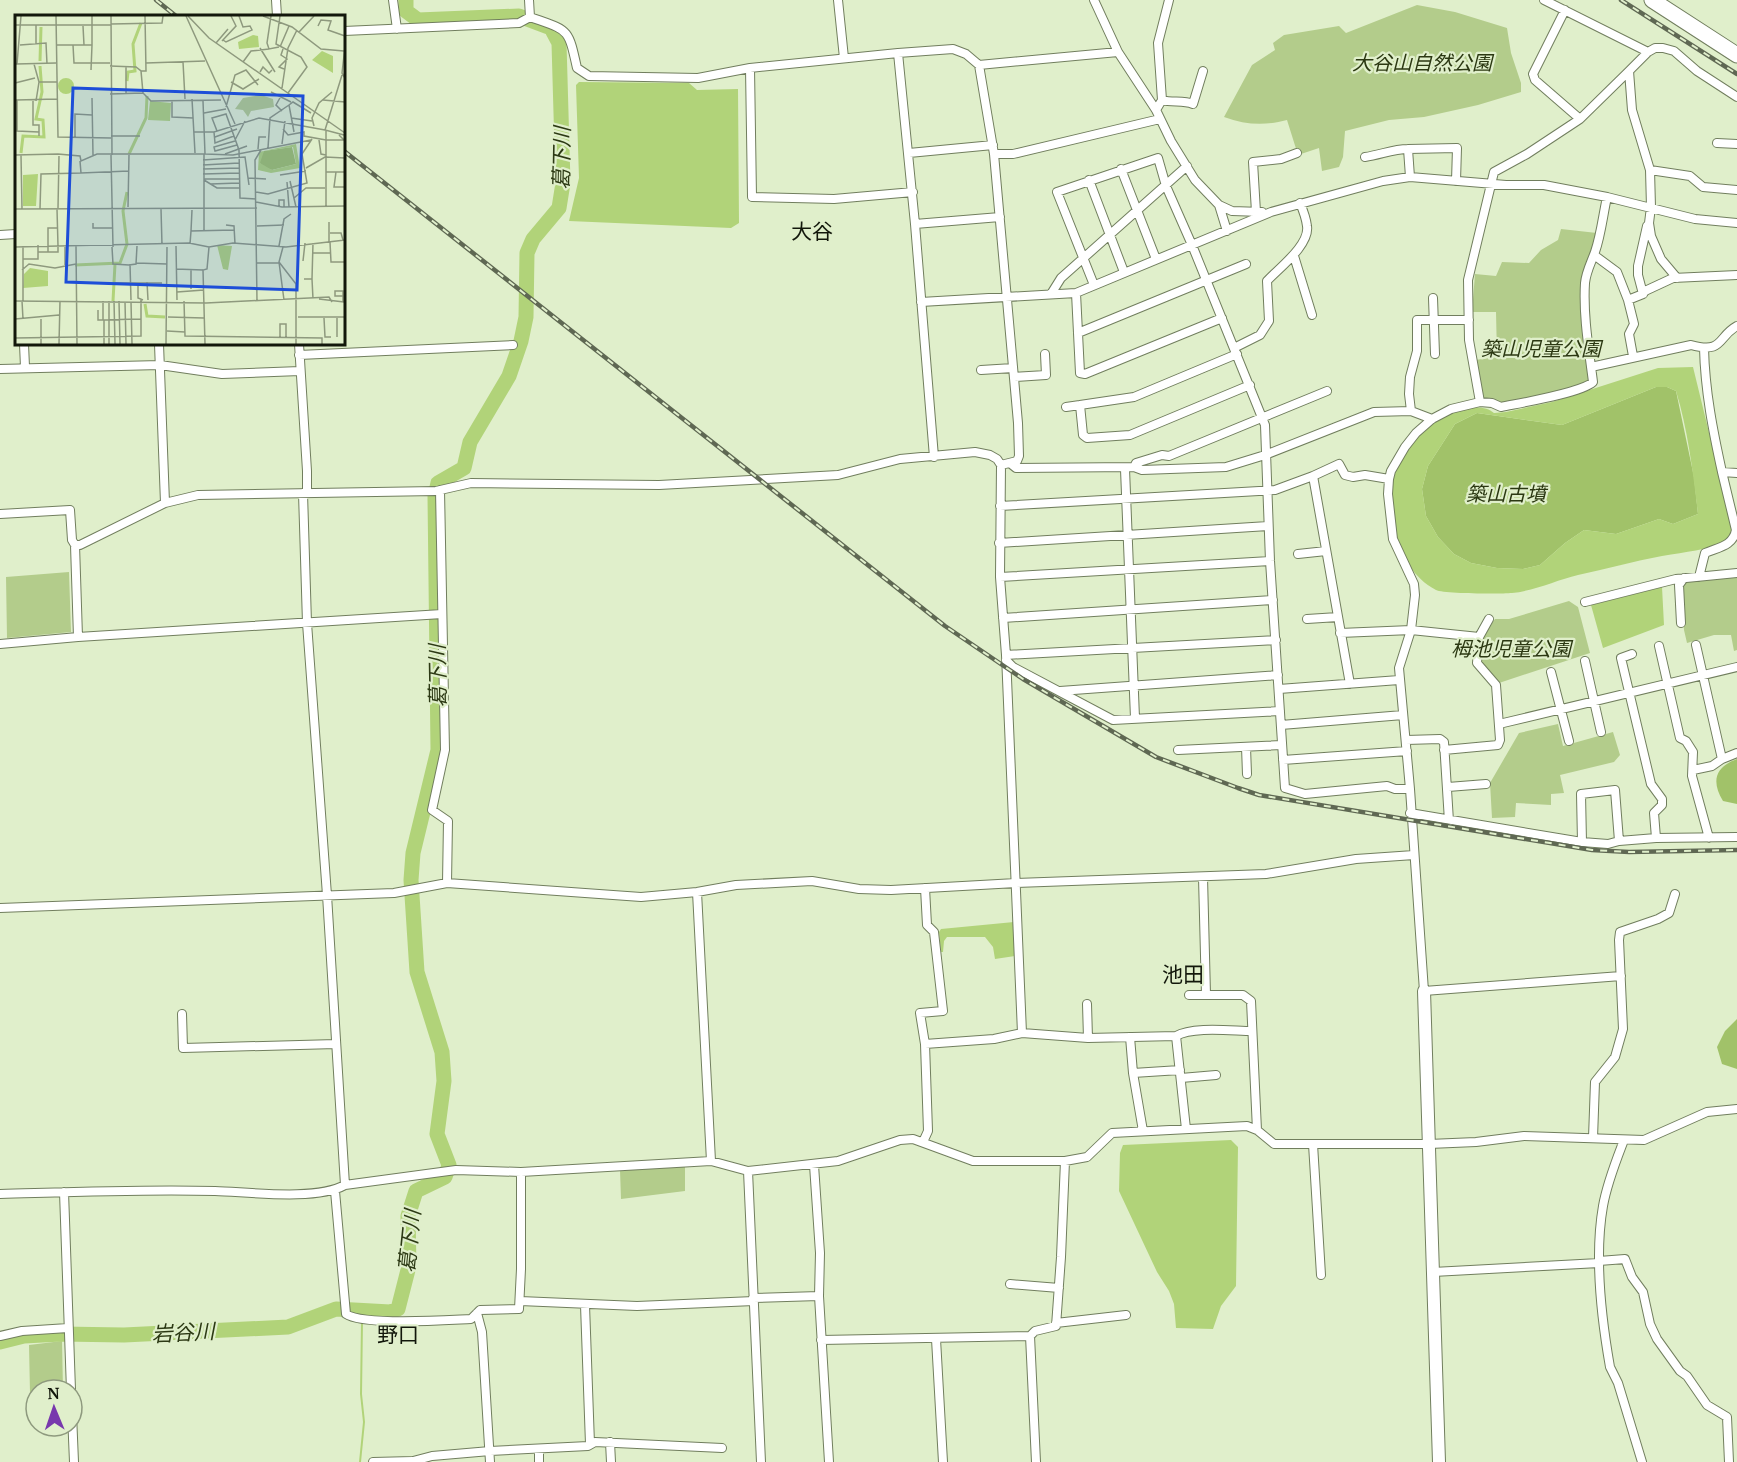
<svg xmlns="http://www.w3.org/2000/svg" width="1737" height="1462" font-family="'PT Serif','Noto Sans JP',serif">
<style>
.green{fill:#b3cc8b}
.forest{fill:#a1c269}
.water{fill:#b1d379;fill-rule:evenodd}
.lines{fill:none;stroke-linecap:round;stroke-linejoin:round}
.stream{stroke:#b1d379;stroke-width:2}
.river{stroke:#b1d379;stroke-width:15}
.street-casing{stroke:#717e5e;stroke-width:10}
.secondary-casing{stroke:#717e5e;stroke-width:14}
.highway-casing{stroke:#717e5e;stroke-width:17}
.street{stroke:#fff;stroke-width:8}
.secondary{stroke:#fff;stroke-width:12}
.highway{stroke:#fff;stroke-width:15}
.rail-casing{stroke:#5f6853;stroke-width:4.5}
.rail{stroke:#e0efcb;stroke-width:2;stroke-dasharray:7;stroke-linecap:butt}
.labels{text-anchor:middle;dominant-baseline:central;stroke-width:4.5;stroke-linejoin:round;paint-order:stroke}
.park-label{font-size:20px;font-style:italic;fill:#2b3812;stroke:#e0efcb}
.water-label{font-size:21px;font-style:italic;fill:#2c3914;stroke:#e0efcb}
.neighbourhood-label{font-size:21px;fill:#12170b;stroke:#e0efcb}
.inset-river{fill:none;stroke:#b1d379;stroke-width:3}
.inset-road{fill:none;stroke:#8e997e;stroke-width:1.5}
.view{fill:#1d4ed8;fill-opacity:0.15;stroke:#1d4ed8;stroke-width:3}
.inset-edge{fill:none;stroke:#12170b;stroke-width:3}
</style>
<rect width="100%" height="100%" fill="#e0efcb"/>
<path class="green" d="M1417,5L1455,12L1507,28L1511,53L1521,83V92L1478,105L1424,117L1389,120L1345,131L1343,157L1339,167L1322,171L1319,148L1298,155L1287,120C1265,126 1246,125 1224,117L1252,65L1275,50L1273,43L1284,35L1339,26L1346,33Z
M1561,229L1597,233L1592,253L1585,265L1582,283L1589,383L1566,390L1504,405L1484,398L1475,360L1497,357L1496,312H1472L1475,274L1496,276L1502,262L1529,263L1541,250L1558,240Z
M69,572L71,632L7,638L6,577Z
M1737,575V650L1734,651L1731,635H1714L1687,643L1684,630L1681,586L1685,582Z
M1569,601L1578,607L1590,653L1499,683C1494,678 1485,672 1481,665C1473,652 1487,630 1495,619H1509Z
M1558,724L1563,746L1613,732L1620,755L1614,762L1560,775L1564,793L1551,794V805L1516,803L1515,817L1492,818L1490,783L1519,733Z
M685,1165V1191L621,1199L620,1170Z
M62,1341L63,1390H36V1393H30L29,1345Z"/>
<path class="forest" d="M1656,387H1667L1676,391L1694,477L1698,514L1673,524L1659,519L1616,534L1584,530L1565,543L1540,565L1523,569L1497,568L1471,563L1454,554L1438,537L1426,516L1422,489L1428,466L1455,424L1477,413L1562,425Z
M1737,759V804L1723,801C1711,781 1715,767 1737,759Z
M1737,1019V1069L1722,1064L1717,1047L1725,1031Z"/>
<path class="water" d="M579,82L689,83L697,90L738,89L739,223L731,228L569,221L579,178L576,85Z
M1693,367L1733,531L1729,541C1705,550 1687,552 1662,556C1634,561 1606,569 1578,575C1557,580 1534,591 1512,593C1501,594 1444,594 1436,590C1413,578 1401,555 1395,532C1389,503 1388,479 1405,454C1409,448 1412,441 1417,435C1431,419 1476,397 1494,413L1506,412L1552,402L1658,368ZM1656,387H1667L1676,391C1688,430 1693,473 1698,514L1673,524L1659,519L1616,534L1584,530L1565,543L1540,565L1523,569L1497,568L1471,563L1454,554L1438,537L1426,516L1422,489L1428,466L1455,424L1477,413L1562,425Z
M1662,587L1664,625L1603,648L1591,605Z
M1014,922L1015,956L995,959L993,947L985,937H947L944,941L943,952H941L939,932L941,929Z
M1231,1140L1238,1147L1236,1286L1221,1306L1213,1329L1176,1328L1174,1304L1169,1291L1157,1272L1119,1191L1120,1153L1123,1145Z"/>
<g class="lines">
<path class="stream" d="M360,1462L364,1422L361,1394L362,1321"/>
<path class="river" d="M0,1342L24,1336L61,1334L124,1335L288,1327L336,1309L390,1312L398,1309L409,1266L408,1216L416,1191L445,1177L449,1165L437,1134L444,1081L442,1052L417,972L411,880L413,853L438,750L435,496L438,483L464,468L470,442L509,376L521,341L526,317L527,253L533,239L559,208L563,183L559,43L551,28L519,16L418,20L406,11V0"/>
<defs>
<path id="street" d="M276,0L277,16
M393,0L397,29
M529,0L530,17
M838,0L844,58
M1094,0L1118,52L1156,110L1171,141L1195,180L1219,205L1227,231
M1544,0L1648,52
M1565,10L1533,74L1535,80L1580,119
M344,31L519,23L530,17C569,31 568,27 577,68L589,76L698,78L750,68L898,53L953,49L966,54L979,65L994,154L1018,423L1019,456L1017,461L1001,465
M898,53L915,224L934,457
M979,65L1118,52
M750,68L752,197L834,199L913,192
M1162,100C1172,103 1183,100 1193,104L1203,71
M1156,110L1162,100L1158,43L1169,0
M1717,143L1737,144
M1408,149L1457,148L1456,181
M909,153L993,145
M994,154H1013L1160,119
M1365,157C1380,155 1393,149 1408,149L1410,177
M1121,169L1156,259
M1650,170L1690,176L1703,187L1737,190
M1089,180L1124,272
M1607,197C1603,215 1601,235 1595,252C1591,263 1586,272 1585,283C1583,316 1589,350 1593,382C1581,393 1520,403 1501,407L1492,403L1480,402L1451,409L1432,419L1416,433L1405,447L1391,471L1389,479L1388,494L1393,539L1414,584L1415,595L1411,630L1399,668L1410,789L1424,991L1621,976
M1219,205L1232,211L1262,212
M1256,212L1253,162L1281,159L1297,153
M915,224L1000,217
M0,235L16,234
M1594,255L1617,272L1628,300L1643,294L1645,291L1673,278L1737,275
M1294,256L1312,315
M1677,278L1661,259L1651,236L1649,223L1651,207L1650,170L1632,110L1629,71L1648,52L1655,48H1663L1674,51L1697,71L1737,97
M1094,285L1057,192L1158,158L1166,186L1192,245L1265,425L1270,561L1285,788L1305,794L1387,786L1395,789H1410
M1076,293L1080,373L1085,374L1222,318
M1051,294L1061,278L1187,166
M1643,294L1638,275V266L1647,226
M1433,298L1435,354
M1628,300L1634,324L1629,334L1633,356
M921,302L1076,293L1271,212L1383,181L1410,177L1506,185H1544L1607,197L1695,219L1737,223
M1078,333L1246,264
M24,344L25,367
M159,344L165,503
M299,344L307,471V492
M1234,348L1260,335L1269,321L1267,281C1279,268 1310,245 1307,226C1306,218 1303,210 1300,203
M1704,348C1705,391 1713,431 1722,472L1737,473
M1237,354L1134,397L1080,405L1083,435L1087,438L1130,435L1250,385
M299,355L513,345
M1591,367L1691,345C1724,354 1717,337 1737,326
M0,369L160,365L222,374L300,371
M981,370L1013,368
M1014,377L1046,375L1045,354
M1480,402L1469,340L1468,280L1494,172L1527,154L1580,119L1629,71
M1066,407L1080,405
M1411,411L1409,394L1410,377L1417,351V320H1469
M1011,464L1016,468L1134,467L1142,470L1226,467L1265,455L1374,412L1411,411L1432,419
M1134,467L1136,463L1162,455L1169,456L1327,391
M1125,469L1135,718
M1313,476L1339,464L1345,475L1353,477L1365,475L1389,479
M440,490L445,750L432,810L448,821L447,883
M303,493L307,623L327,895L345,1185
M1000,506L1275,490L1313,476L1350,684
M0,514L70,510L72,540L75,545H80L165,503L198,495L436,491L471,483L659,485L838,475L900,459L975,452L990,455L997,459L1001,465L1000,577L1006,655L1022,1033
M999,543L1268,526
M75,545L78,637L442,614
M1298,554L1326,551
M1000,577L1270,561
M1699,577L1705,553C1719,547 1733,546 1736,530L1722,472
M1585,602L1676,579L1737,573
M1003,618L1273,600
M1307,619L1338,617
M1681,623L1679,585L1684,578
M1340,633L1411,630L1479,637
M0,644L78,637
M1696,645L1722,759
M1659,646L1680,738L1686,741L1693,752L1692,776L1709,838
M1632,654L1621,658L1651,784L1662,799V805L1654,813L1656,838
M1006,655L1276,640
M1006,660L1013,667L1113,720L1280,711
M1585,661L1601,732
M1551,672L1569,741
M1279,689L1399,680
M1060,691L1278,675
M1499,724L1737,667
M1281,725L1403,715
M1406,740L1440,739L1444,742L1449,821
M1246,747L1247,774
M1178,750L1282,745
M1444,750L1498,745L1500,740L1496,685L1477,663L1479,637L1489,619
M1283,760L1407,751
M1693,770L1712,766L1722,759L1737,753
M1448,787L1486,784
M1410,813L1582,842L1608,844L1619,841L1656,838L1737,837
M1582,842L1581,794L1615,790L1619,841
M1203,877L1206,995
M925,888L927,925L934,932L943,1011L920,1013L925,1044
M697,892L711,1161
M0,908L394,893L447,883L641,897L697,892L736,885L812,881L859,889L891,890L1016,883L1266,874L1356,859L1414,855
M1189,995H1243L1251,1001L1257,1130
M1087,1004L1088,1038
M182,1014L183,1048L336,1044
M1176,1036L1186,1129
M1130,1037L1133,1073L1143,1131
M1133,1073L1180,1070
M1181,1078L1216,1075
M1593,1138L1595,1082L1615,1057L1623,1029L1619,940L1620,932L1658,919L1669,913L1675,894
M1624,1140C1616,1161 1607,1183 1603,1206C1594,1257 1601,1316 1610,1367L1618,1383L1642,1462
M923,1142L928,1131L925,1044L994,1039L1022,1033L1088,1038L1176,1036C1193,1026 1233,1031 1252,1031
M1313,1144L1321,1275
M814,1165L820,1253L819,1296L829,1462
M748,1171L761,1462
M335,1191L346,1314C363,1326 447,1320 471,1319L480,1310L519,1309L521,1269V1172
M64,1192L71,1390
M0,1194C71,1192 143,1189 215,1191C249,1192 316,1201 345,1185L456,1170L521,1172L711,1161L748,1171L838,1161L900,1140L913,1139L973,1161H1065L1087,1157L1112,1133L1247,1126L1257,1130L1274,1144H1429L1476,1142L1524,1136L1644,1140L1707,1112L1737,1109
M1599,1261L1625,1259L1632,1277L1643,1292L1650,1324L1657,1339L1680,1371L1687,1376L1707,1405L1727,1417L1729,1462
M1433,1272L1599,1263
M1010,1284L1059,1288
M753,1298L819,1296
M520,1301L637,1306L754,1301
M585,1305L590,1444
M477,1313L482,1332L490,1462
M1056,1323L1126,1315
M0,1336L22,1331L68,1328
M1030,1336L1036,1462
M936,1339L943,1462
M821,1340L1030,1336L1035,1331L1056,1326L1061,1257L1065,1161
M72,1414L74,1462
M610,1442L611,1462
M539,1449V1462
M373,1462L413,1461L432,1456L490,1451L588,1446L595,1442L722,1448"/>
<path id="secondary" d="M1424,991L1439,1462"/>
<path id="highway" d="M1652,0L1737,55"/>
</defs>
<use href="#street" class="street-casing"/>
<use href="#secondary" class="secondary-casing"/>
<use href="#highway" class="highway-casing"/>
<use href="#street" class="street"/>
<use href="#secondary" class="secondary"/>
<use href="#highway" class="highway"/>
<defs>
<path id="rail" d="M156,0L176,16
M1621,0L1737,74
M344,151L945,626L1023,679L1156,757L1238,788L1259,795L1592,850L1629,852L1737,850"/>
</defs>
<use href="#rail" class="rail-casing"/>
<use href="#rail" class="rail"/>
</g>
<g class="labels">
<g class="park-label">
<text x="1422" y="62">大谷山自然公園</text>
<text x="1541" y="348">築山児童公園</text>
<text x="1506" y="493">築山古墳</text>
<text x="1511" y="648">栂池児童公園</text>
</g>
<g class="water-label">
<text transform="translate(561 158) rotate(-89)">葛下川</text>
<text transform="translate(437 676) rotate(-91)">葛下川</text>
<text transform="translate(409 1241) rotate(-84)">葛下川</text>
<text transform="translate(183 1332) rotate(-3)">岩谷川</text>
</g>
<g class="neighbourhood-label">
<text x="812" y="231">大谷</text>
<text x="1183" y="974">池田</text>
<text x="398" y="1334">野口</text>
</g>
</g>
<g transform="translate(15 15)">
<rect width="330" height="330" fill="#e0efcb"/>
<path d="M246,80L258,84L259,92L236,96L233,102L228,95L220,94L228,83Z" fill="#b3cc8b"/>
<path d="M277,132L281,149L257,155L246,151L244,144L249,136Z" fill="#a1c269"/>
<path d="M238,20L243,21L244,32L224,34L223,27ZM307,36L318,41V58L297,45ZM43 71a8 8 0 1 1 16 0a8 8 0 1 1-16 0ZM135,86L156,88L155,106L133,105ZM281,129L285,153L256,158L243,155L244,137ZM278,132L281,149L257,155L245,148L249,136ZM23,159L21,191H8V160ZM202,230L217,231L213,255L208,254ZM15,253L33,256V271L8,273L9,259Z" fill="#b1d379" fill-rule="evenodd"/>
<path class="inset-river" d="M25,46L26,12M112,66L113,57L120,56L118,29L126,8M6,138L8,121L29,122L28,105L21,104L27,77L25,51M114,139L131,103L132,81M60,250L105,248L112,229L108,196L112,177M98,286L100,249M130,289L132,301L150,302"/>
<path class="inset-road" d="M41,1L43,122L96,123M96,1L97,140M171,1L220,109M173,1L194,23L330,118M248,1L277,12L306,34L329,36M256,1L252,28L254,34L264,32M265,1L261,29L286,42L292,52L273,78M96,9L147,8L148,1M0,10H96M68,11L69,30M303,11L306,5L316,6L313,15L330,21M284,17L299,1M208,25L211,27L237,15L235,11L228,12L224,1M207,26L221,11L216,1M201,28L213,14M21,29V10M5,30L31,28L32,49M41,30H77V1M58,30L59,48H95M265,32L274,11M330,32L327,58L330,63M245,33L260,57M268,34L266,40L272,44L264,52L269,54M168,47L170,84M228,47L236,36L254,34M131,48L190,46M1,49L41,48M2,49L6,1M19,49L24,67H42M95,51L121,52L126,56L128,78L136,86L206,85M76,55L77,30M126,56H131L130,1M245,57L248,52L254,58L257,55M327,60L310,115L329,120M216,67L228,74L244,64M0,68L20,63M267,73L273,33L282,15M256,77L276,87M95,79L128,78M111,79V51M266,81L261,90L267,96M77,83L78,140M177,84L180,138M1,85L42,84M2,85V116L24,117M308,85L330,87M18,86V110H24V121M21,86L24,67M157,86V102L178,103M211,92L220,60L231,55L243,70M189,98L211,94M276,103L297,106M299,111L297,103L304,88L317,77M268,114L273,120L289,117V121L311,125M202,116L197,103L211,99L224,135L225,183L241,184M179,117H199L244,103L310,115M199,117L200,128L219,121M279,117L274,90L278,87L296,98M96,121H125M60,122V99L77,100M200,122L222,114M220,125L230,106M304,125L306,139L311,140M311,125H329L324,120M220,126L199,132L200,136L222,130M267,129L270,106M253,133L255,103L274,90M243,134L244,122H251M189,139V215M190,139L218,140L296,125M210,139L232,131M0,140L43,139L65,141L66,146L82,139H190L188,86M6,140L7,194M96,140L98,232M188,145L230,142L234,170M65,146L66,158L114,156M188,150L224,148M291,153L310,142L330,143M188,154L224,153M311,157H330M321,157L319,172H330M188,159L224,158M265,160L291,156M233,163L251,164M189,164H224M189,165L202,173H225M275,166L281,192M272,167L274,192M195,169L224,168M241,177L253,179L292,168L287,139L297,124M279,183L291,173H310M241,187L267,192L330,191M311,191V116M113,192L114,140M264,192V185H269V192M43,193L44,141M0,194L242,193M25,194L26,159L66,158M42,194L43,231M146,194L147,230M314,207V227M78,208V213H98M211,210L219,211L220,229M242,211L269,210M176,216L177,195M315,218H326L328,225M315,227L316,247H330M175,229L176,216L219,215M61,231L62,329M161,231L162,285M264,231L269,204L276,199M0,232L174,228L194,232L218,228L271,232L330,225M97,232L98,249L114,250L121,249L122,231M268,232L264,247L269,285M23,237H43V231M33,237V213H43M297,238H316M8,244H23V230M288,246L290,228M264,247L281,269V329M121,248L152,249M242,248H264M115,249L116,285M50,250V231M161,254L188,255M7,255L14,249L40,253L61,249M176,255V274M289,264H297L298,228M297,264L298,284M132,267L133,285M100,268H147M123,268V283L128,285M162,277L189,275M304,284L329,287M0,286L191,288L314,282L317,287M7,286L8,304M8,286V231M88,286V305M94,286V329M99,286L100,329M104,286L105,329M169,286L170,321L307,323V329M242,286L240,145L246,135M110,287L111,329M116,287L117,329M328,287V276H320V281H328M83,295V305L126,304M153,302L189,303M283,302H330M309,303L310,322H316M0,304L44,300M26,304V329M89,305V329M152,316L170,317M322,322V303M0,323L126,321V285M265,323V309H271V323M44,329L45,286M151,329L152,232M190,329L188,255L192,254L194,232"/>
<path class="view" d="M58,73L288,81L282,275L51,267Z"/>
<rect width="330" height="330" class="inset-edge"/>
</g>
<g transform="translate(54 1408) rotate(358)"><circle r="28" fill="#e0efcb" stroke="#8e997e" stroke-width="1.5"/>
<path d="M0-4.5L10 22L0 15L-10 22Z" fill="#7838ad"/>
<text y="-9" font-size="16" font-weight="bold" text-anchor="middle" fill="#12170b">N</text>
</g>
</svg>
